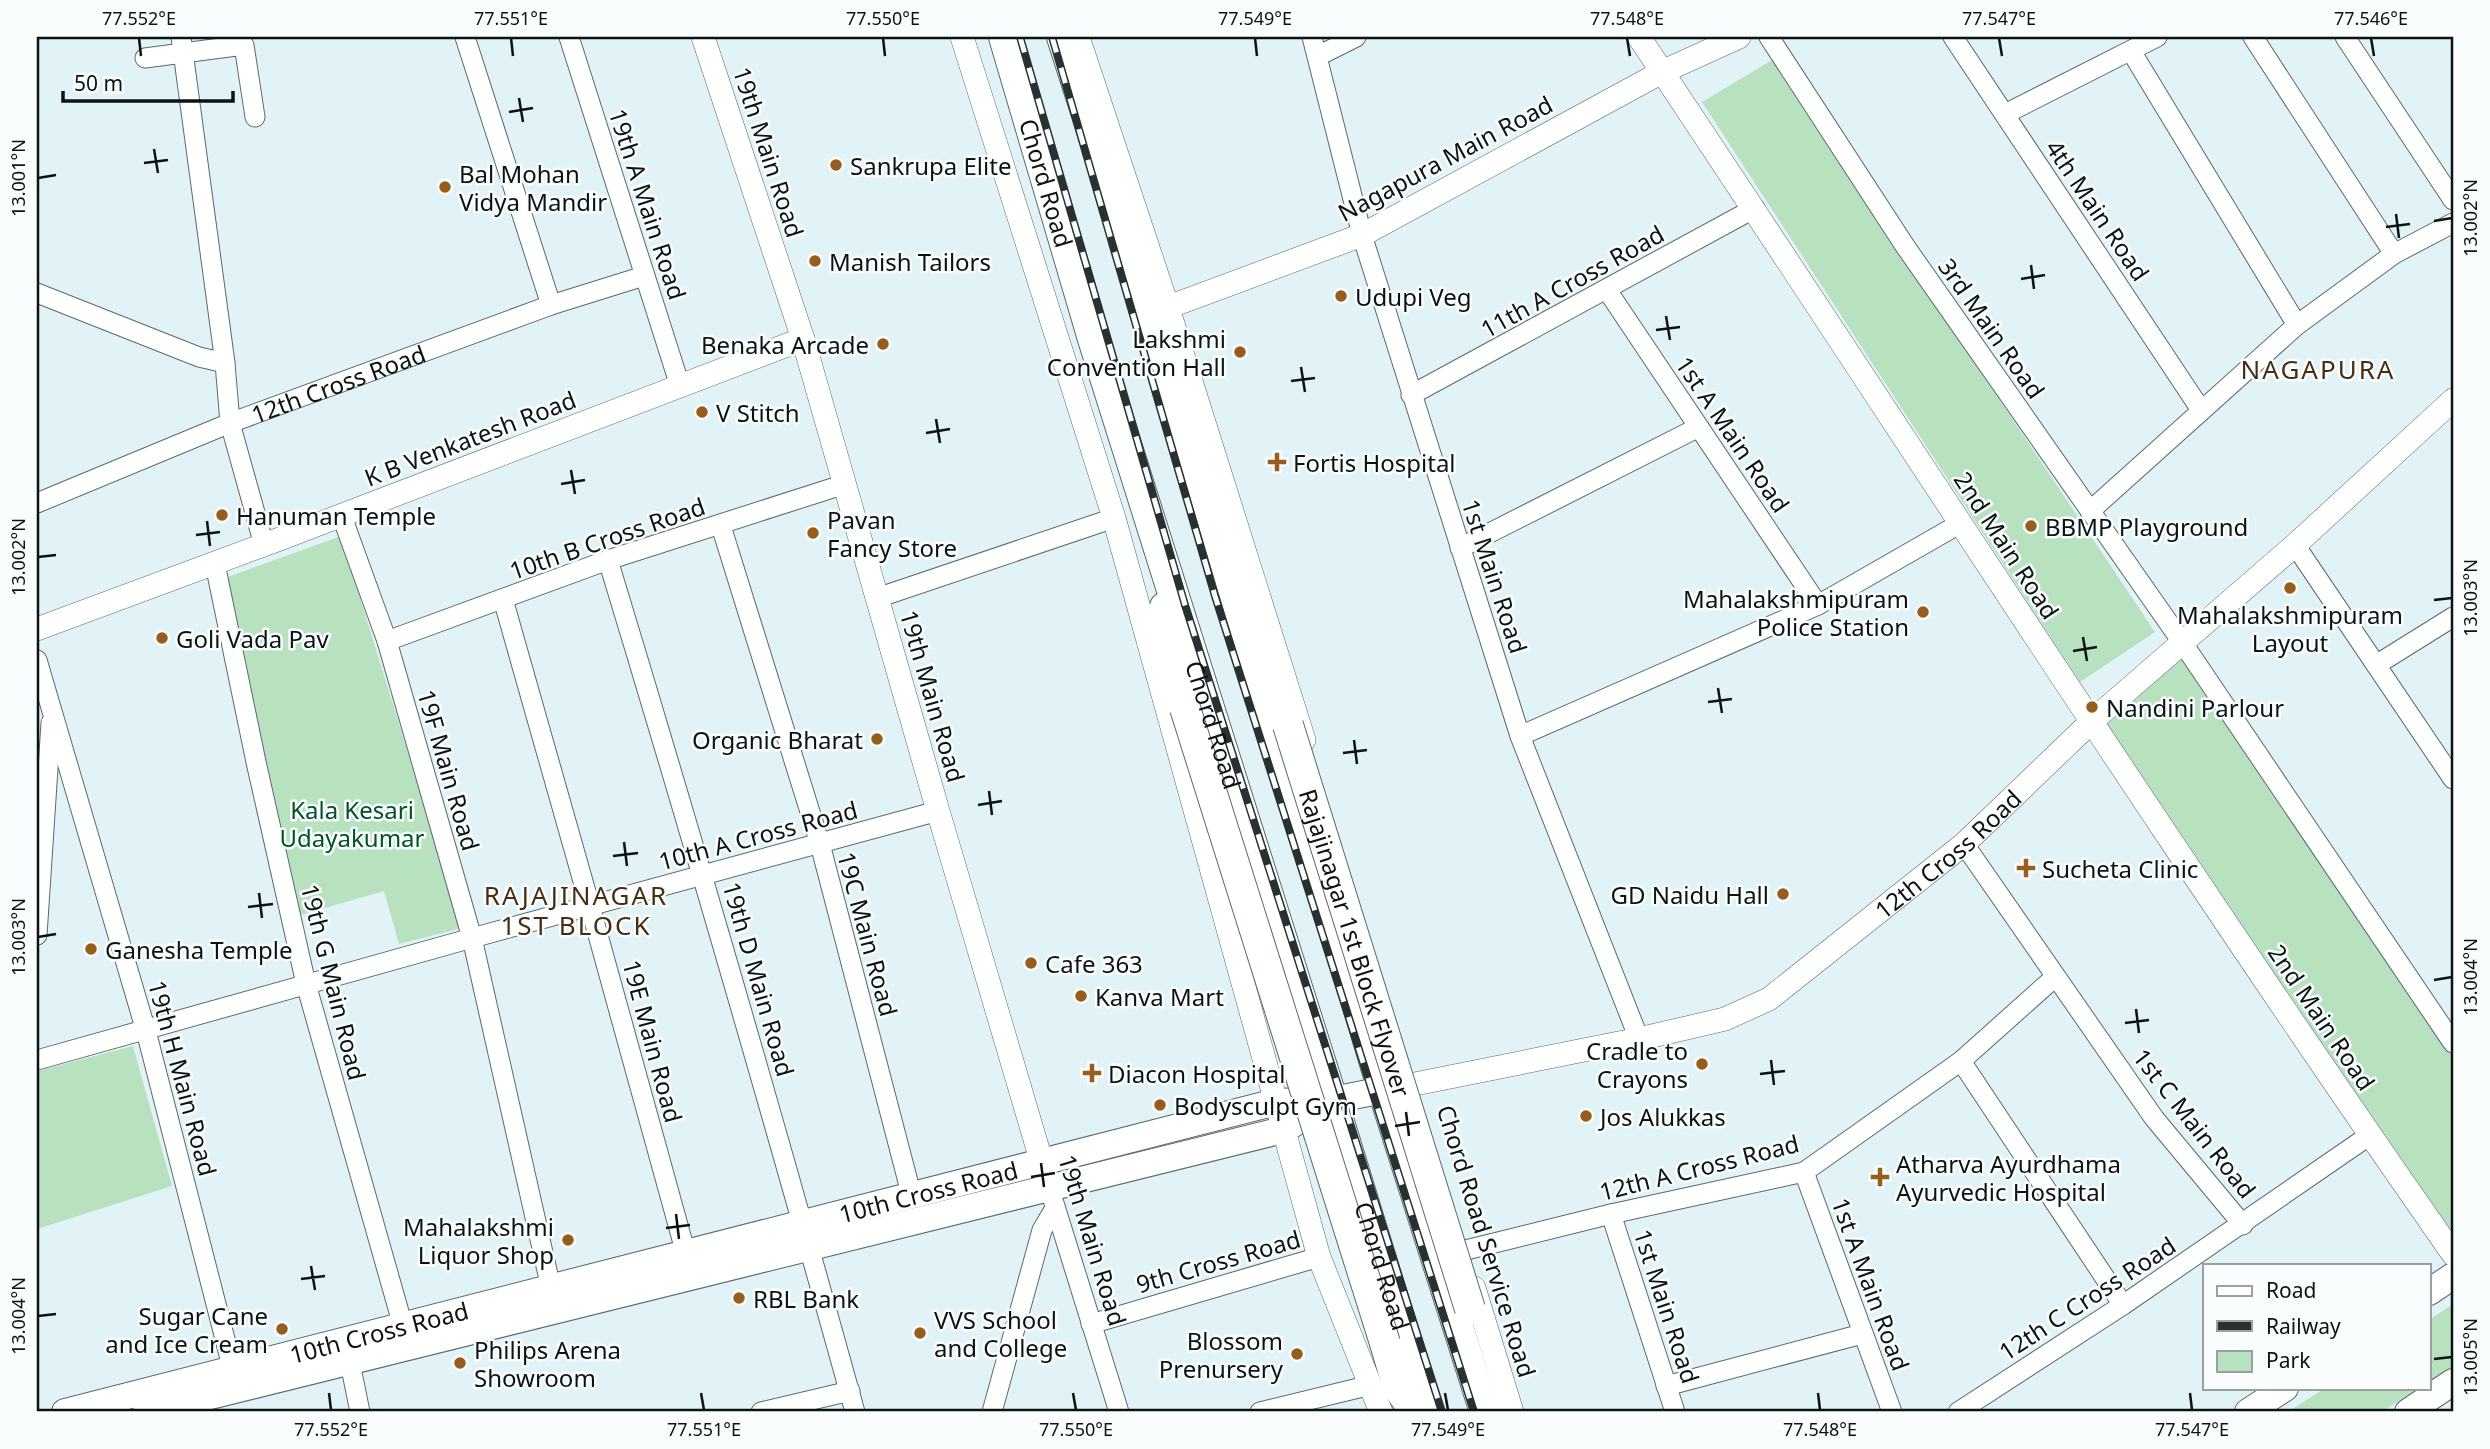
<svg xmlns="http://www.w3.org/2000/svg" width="2490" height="1449" font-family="'Noto Sans',sans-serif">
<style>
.green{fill:#b8e1c0}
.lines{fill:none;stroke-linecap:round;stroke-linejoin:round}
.minor-casing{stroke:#5a6a6d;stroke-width:21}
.tertiary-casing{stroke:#5a6a6d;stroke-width:24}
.secondary-casing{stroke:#5a6a6d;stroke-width:28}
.primary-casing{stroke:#5a6a6d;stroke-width:32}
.minor{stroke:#fff;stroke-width:19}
.tertiary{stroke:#fff;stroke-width:23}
.secondary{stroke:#fff;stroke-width:26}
.primary{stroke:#fff;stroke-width:30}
.rail-casing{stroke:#283031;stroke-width:8}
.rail{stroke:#fafdfe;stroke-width:5;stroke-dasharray:16;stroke-linecap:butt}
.primary-bridge-casing{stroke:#5a6a6d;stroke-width:32;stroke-linecap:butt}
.primary-bridge{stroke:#fff;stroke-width:30}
.ticks{fill:none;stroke:#0d1314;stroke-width:2.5}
.poi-dot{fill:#975d1c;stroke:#fafdfe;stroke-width:2.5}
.labels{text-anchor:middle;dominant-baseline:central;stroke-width:5;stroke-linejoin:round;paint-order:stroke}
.street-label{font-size:24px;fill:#0d1314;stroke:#fafdfe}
.poi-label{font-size:24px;fill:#0d1314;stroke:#fafdfe;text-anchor:start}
.park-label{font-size:24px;fill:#025324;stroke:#fafdfe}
.neighbourhood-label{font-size:26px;letter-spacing:2px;fill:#492d0f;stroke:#fafdfe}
.neatline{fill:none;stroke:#0d1314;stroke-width:2.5}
.ticks-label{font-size:18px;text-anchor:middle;fill:#0d1314}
</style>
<rect width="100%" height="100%" fill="#e1f3f6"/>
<path class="green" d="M1772,60L2155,632L2080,682L1702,102Z
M341,536L462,928L399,944L384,891L297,916L225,578Z
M2185,656L2453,1057V1246L2105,721Z
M133,1046L172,1186L37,1229V1071Z
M2453,1304V1366L2429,1382V1320Z
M2325,1388H2419L2381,1412H2288Z"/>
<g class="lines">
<defs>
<g id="minor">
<path d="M181,37L225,363L230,423L264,545"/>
<path d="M465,37L551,305"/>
<path d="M569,37L680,386"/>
<path d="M1312,37L1362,235L1520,736L1639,1039"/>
<path d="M1769,37L1905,246L2182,642L2453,1043"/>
<path d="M1953,37L2201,410"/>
<path d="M2253,37L2394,254"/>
<path d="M2345,37L2453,200"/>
<path d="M2131,51L2297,325"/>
<path d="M1318,56L1356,37"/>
<path d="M145,58L244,45L255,117"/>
<path d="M2005,114L2157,37"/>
<path d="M1607,290L1818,605"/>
<path d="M37,293L199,357L225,363"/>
<path d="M1411,395L1755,208"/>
<path id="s1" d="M37,503L230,423L551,305L644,276"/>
<path d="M2090,511L2297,325L2394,254L2453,223"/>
<path d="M341,514L387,641L472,938L551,1288"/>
<path d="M721,526L820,844L912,1197"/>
<path d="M2295,545L2453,779"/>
<path d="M1460,548L1699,427"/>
<path d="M608,560C694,843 776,1127 855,1412"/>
<path d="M215,564L256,762L306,984L403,1326"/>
<path d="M877,598L1114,518"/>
<path d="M503,599L590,906L686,1254"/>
<path d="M387,641L608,560L845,484"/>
<path d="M37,660L146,1031L236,1382"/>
<path d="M2376,665L2453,617"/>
<path d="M1520,736L1818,605L1961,523"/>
<path d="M1964,844L2154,1118L2243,1225"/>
<path d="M37,935L51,723"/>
<path d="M37,1060L472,938L938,811"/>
<path d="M1961,1061L2123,1305"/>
<path d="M1804,1172L1892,1412"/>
<path d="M1049,1187L1119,1412"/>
<path d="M1611,1214L1675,1412"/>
<path d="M1462,1251L1611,1214L1804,1172L1961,1061L2055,977"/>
<path d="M1091,1324L1319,1257"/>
<path d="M347,1348L360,1412"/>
<path d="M1666,1386L1862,1334"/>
<path d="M761,1412L850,1391"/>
<path d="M992,1412L1042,1230L1055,1208"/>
<path d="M1260,1412L1371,1385"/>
<path d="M1958,1412L2123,1305L2370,1135"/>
</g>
<g id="tertiary">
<path d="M703,37L803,339L938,811L1047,1180"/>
<path d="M962,37L1114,518L1319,1257L1381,1412"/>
<path d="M1078,37L1168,308L1304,740"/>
<path d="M1639,37C1910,443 2173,854 2453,1254"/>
<path d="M1155,312L1362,235L1662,72L1739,37"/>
<path d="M37,629L277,540L803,339"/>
<path id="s2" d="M1385,1090L1639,1039L1725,1019L1769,999L1964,844L2092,721L2295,545L2453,400"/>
<path d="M1474,1288L1512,1412"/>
</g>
<g id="secondary">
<path d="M2429,1292L2453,1276"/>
<path id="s3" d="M65,1412L1276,1102L1333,1100L1383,1090"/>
<path d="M146,1412L1283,1130L1330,1102"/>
<path d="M2248,1412L2285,1388"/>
<path d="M2408,1412L2453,1382"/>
</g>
<g id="primary">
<path id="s4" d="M1004,37L1093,339L1323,1070L1428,1412"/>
<path d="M1062,37L1151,314L1383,1090L1485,1412"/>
<path d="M1165,607L1167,644L1185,708"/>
<path d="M1385,1343L1398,1387L1415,1412"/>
</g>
</defs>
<use href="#minor" class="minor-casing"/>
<use href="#tertiary" class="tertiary-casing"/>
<use href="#secondary" class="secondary-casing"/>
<use href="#primary" class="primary-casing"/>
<use href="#minor" class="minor"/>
<use href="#tertiary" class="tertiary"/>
<use href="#secondary" class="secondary"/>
<use href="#primary" class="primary"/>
<defs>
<path id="rail" d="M1020,37L1185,605L1442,1412
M1052,37L1215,596L1474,1412"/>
</defs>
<use href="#rail" class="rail-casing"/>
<use href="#rail" class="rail"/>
<defs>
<g id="primary-bridge">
<path d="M1185,708L1385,1343"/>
<path id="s5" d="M1288,725L1470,1309"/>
</g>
</defs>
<use href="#primary-bridge" class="primary-bridge-casing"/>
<use href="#primary-bridge" class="primary-bridge"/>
</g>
<path class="ticks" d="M139,38L141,56M511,38L513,56M883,38L885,56M1255,38L1257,56M1627,38L1630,56M1999,38L2002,56M2371,38L2374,56M519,98L523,122M509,112L533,108M154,149L158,173M144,163L168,160M38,178L56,175M2396,214L2399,238M2434,221L2452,218M2386,227L2410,224M2031,265L2034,289M2021,279L2045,275M1666,316L1670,340M1656,330L1680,327M1301,367L1305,392M1291,381L1315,378M936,419L940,443M926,433L950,429M571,470L575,494M561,484L585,480M207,521L210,546M196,535L220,532M38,557L56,555M2434,600L2452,598M2083,637L2087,661M2073,651L2097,647M1718,688L1722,713M1708,702L1732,699M1354,740L1357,764M1343,753L1367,750M989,791L992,815M978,805L1002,801M624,842L627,866M613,856L638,853M259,893L262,918M248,907L273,904M38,937L56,934M2434,980L2452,977M2136,1009L2139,1033M2125,1023L2149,1020M1771,1060L1774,1085M1760,1074L1785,1071M1406,1112L1409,1136M1395,1126L1420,1122M1041,1163L1044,1187M1031,1177L1055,1173M676,1214L679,1239M666,1228L690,1225M311,1266L315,1290M301,1279L325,1276M38,1316L56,1314M2434,1359L2452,1357M329,1393L331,1410M701,1393L704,1410M1073,1393L1076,1410M1445,1393L1448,1410M1818,1393L1820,1410M2190,1393L2192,1410"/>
<g class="poi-dot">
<circle cx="836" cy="165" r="7"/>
<circle cx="445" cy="187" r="7"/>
<circle cx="815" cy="261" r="7"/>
<circle cx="1341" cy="296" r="7"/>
<circle cx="883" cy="344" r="7"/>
<circle cx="1240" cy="352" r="7"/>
<circle cx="702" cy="412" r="7"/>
<path d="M1273.5 451.5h7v7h7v7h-7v7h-7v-7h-7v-7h7z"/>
<circle cx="222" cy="515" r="7"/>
<circle cx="2031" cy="526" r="7"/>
<circle cx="813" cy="533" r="7"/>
<circle cx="2290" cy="588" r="7"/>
<circle cx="1923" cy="612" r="7"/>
<circle cx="162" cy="638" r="7"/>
<circle cx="2092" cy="707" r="7"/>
<circle cx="877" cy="739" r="7"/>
<path d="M2022.5 857.5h7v7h7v7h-7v7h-7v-7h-7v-7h7z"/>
<circle cx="1783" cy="894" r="7"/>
<circle cx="91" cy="949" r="7"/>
<circle cx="1031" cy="963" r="7"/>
<circle cx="1081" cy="996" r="7"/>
<circle cx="1702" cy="1064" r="7"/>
<path d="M1088.5 1062.5h7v7h7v7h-7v7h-7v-7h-7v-7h7z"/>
<circle cx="1160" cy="1105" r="7"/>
<circle cx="1586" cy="1116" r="7"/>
<path d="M1876.5 1166.5h7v7h7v7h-7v7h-7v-7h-7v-7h7z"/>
<circle cx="568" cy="1240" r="7"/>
<circle cx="739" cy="1298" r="7"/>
<circle cx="282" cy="1329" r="7"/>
<circle cx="920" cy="1333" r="7"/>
<circle cx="1297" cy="1354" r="7"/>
<circle cx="460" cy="1363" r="7"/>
</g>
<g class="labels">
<g class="street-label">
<text transform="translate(769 152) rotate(72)">19th Main Road</text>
<text transform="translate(1445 158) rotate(-28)">Nagapura Main Road</text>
<text stroke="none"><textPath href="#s4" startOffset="152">Chord Road</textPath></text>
<text transform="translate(648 204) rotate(72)">19th A Main Road</text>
<text transform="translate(2098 210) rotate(56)">4th Main Road</text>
<text transform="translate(1572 281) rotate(-29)">11th A Cross Road</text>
<text transform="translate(1992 328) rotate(55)">3rd Main Road</text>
<text stroke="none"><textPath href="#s1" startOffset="324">12th Cross Road</textPath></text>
<text transform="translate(1733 434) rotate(56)">1st A Main Road</text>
<text transform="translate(470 438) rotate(-21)">K B Venkatesh Road</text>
<text transform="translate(607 538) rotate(-19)">10th B Cross Road</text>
<text transform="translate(2007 545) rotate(57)">2nd Main Road</text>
<text transform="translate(1495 576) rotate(72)">1st Main Road</text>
<text transform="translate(933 696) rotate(74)">19th Main Road</text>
<text stroke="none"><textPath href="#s4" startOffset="719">Chord Road</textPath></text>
<text transform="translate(449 770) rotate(74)">19F Main Road</text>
<text transform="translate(758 835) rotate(-15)">10th A Cross Road</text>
<text stroke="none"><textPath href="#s2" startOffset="626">12th Cross Road</textPath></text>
<text transform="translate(868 934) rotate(75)">19C Main Road</text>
<text stroke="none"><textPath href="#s5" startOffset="228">Rajajinagar 1st Block Flyover</textPath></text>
<text transform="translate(759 979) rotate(74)">19th D Main Road</text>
<text transform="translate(334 982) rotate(76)">19th G Main Road</text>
<text transform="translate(2322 1017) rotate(56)">2nd Main Road</text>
<text transform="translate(653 1041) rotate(75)">19E Main Road</text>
<text transform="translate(183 1078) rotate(75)">19th H Main Road</text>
<text transform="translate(2195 1123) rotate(52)">1st C Main Road</text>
<text transform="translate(1699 1167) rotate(-14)">12th A Cross Road</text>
<text stroke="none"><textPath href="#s3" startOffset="891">10th Cross Road</textPath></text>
<text transform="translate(1093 1240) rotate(73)">19th Main Road</text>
<text transform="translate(1487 1241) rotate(73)">Chord Road Service Road</text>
<text transform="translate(1218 1261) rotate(-16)">9th Cross Road</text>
<text stroke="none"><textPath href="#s4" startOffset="1286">Chord Road</textPath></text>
<text transform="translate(1871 1284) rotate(70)">1st A Main Road</text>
<text transform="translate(2087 1298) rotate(-33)">12th C Cross Road</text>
<text transform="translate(1667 1306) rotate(72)">1st Main Road</text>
<text stroke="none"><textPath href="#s3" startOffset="324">10th Cross Road</textPath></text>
</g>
<g class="poi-label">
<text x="850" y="165">Sankrupa Elite</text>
<text x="459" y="173">Bal Mohan<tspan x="459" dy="28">Vidya Mandir</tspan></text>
<text x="829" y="261">Manish Tailors</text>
<text x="1355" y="296">Udupi Veg</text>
<text x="1226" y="338" text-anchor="end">Lakshmi<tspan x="1226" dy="28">Convention Hall</tspan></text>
<text x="869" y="344" text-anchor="end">Benaka Arcade</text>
<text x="716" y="412">V Stitch</text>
<text x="1293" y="462">Fortis Hospital</text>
<text x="236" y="515">Hanuman Temple</text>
<text x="827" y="519">Pavan<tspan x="827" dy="28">Fancy Store</tspan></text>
<text x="2045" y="526">BBMP Playground</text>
<text x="1909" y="598" text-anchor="end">Mahalakshmipuram<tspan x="1909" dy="28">Police Station</tspan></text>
<text x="2290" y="614" text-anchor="middle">Mahalakshmipuram<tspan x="2290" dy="28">Layout</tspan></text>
<text x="176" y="638">Goli Vada Pav</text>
<text x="2106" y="707">Nandini Parlour</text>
<text x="863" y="739" text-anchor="end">Organic Bharat</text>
<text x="2042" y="868">Sucheta Clinic</text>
<text x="1769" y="894" text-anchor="end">GD Naidu Hall</text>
<text x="105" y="949">Ganesha Temple</text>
<text x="1045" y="963">Cafe 363</text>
<text x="1095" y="996">Kanva Mart</text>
<text x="1688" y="1050" text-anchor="end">Cradle to<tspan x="1688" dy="28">Crayons</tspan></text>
<text x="1108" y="1073">Diacon Hospital</text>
<text x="1174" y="1105">Bodysculpt Gym</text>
<text x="1600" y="1116">Jos Alukkas</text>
<text x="1896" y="1163">Atharva Ayurdhama<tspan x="1896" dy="28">Ayurvedic Hospital</tspan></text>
<text x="554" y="1226" text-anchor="end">Mahalakshmi<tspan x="554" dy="28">Liquor Shop</tspan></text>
<text x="753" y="1298">RBL Bank</text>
<text x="268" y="1315" text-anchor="end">Sugar Cane<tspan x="268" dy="28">and Ice Cream</tspan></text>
<text x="934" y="1319">VVS School<tspan x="934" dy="28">and College</tspan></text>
<text x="1283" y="1340" text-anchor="end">Blossom<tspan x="1283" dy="28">Prenursery</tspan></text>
<text x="474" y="1349">Philips Arena<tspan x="474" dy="28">Showroom</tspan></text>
</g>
<g class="park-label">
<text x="352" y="809">Kala Kesari<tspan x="352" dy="28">Udayakumar</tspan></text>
</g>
<g class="neighbourhood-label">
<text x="2318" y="369">NAGAPURA</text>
<text x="576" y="895">RAJAJINAGAR<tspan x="576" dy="30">1ST BLOCK</tspan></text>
</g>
</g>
<rect width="2490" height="1449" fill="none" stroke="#fafdfe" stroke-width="77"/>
<rect x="2203" y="1264" width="228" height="126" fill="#fafdfe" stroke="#9b9fa0" stroke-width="2"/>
<rect x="2217" y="1286" width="35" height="10" fill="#ffffff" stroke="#9b9fa0" stroke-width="2"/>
<text x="2266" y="1298" font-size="21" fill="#0d1314">Road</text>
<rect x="2217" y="1321" width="35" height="10" fill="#283031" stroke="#9b9fa0" stroke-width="2"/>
<text x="2266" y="1334" font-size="21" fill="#0d1314">Railway</text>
<rect x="2217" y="1351" width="35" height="21" fill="#b8e1c0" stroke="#9b9fa0" stroke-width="2"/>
<text x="2266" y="1368" font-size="21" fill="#0d1314">Park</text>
<path d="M63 91v10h170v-10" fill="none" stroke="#0d1314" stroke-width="3.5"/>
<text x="74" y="91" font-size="21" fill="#0d1314" stroke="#fafdfe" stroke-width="5" paint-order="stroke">50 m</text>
<rect x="38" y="38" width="2414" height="1372" class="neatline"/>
<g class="ticks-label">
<text x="139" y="25">77.552°E</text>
<text x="511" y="25">77.551°E</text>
<text x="883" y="25">77.550°E</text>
<text x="1255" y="25">77.549°E</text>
<text x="1627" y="25">77.548°E</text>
<text x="1999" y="25">77.547°E</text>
<text x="2371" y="25">77.546°E</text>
<text transform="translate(19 178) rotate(-90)" y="6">13.001°N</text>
<text transform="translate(2471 218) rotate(-90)" y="6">13.002°N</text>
<text transform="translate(19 557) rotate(-90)" y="6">13.002°N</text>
<text transform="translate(2471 598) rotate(-90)" y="6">13.003°N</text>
<text transform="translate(19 937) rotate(-90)" y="6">13.003°N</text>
<text transform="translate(2471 977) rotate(-90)" y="6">13.004°N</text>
<text transform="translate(19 1316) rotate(-90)" y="6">13.004°N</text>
<text transform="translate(2471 1357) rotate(-90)" y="6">13.005°N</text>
<text x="331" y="1436">77.552°E</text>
<text x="704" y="1436">77.551°E</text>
<text x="1076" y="1436">77.550°E</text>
<text x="1448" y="1436">77.549°E</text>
<text x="1820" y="1436">77.548°E</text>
<text x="2192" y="1436">77.547°E</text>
</g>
</svg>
